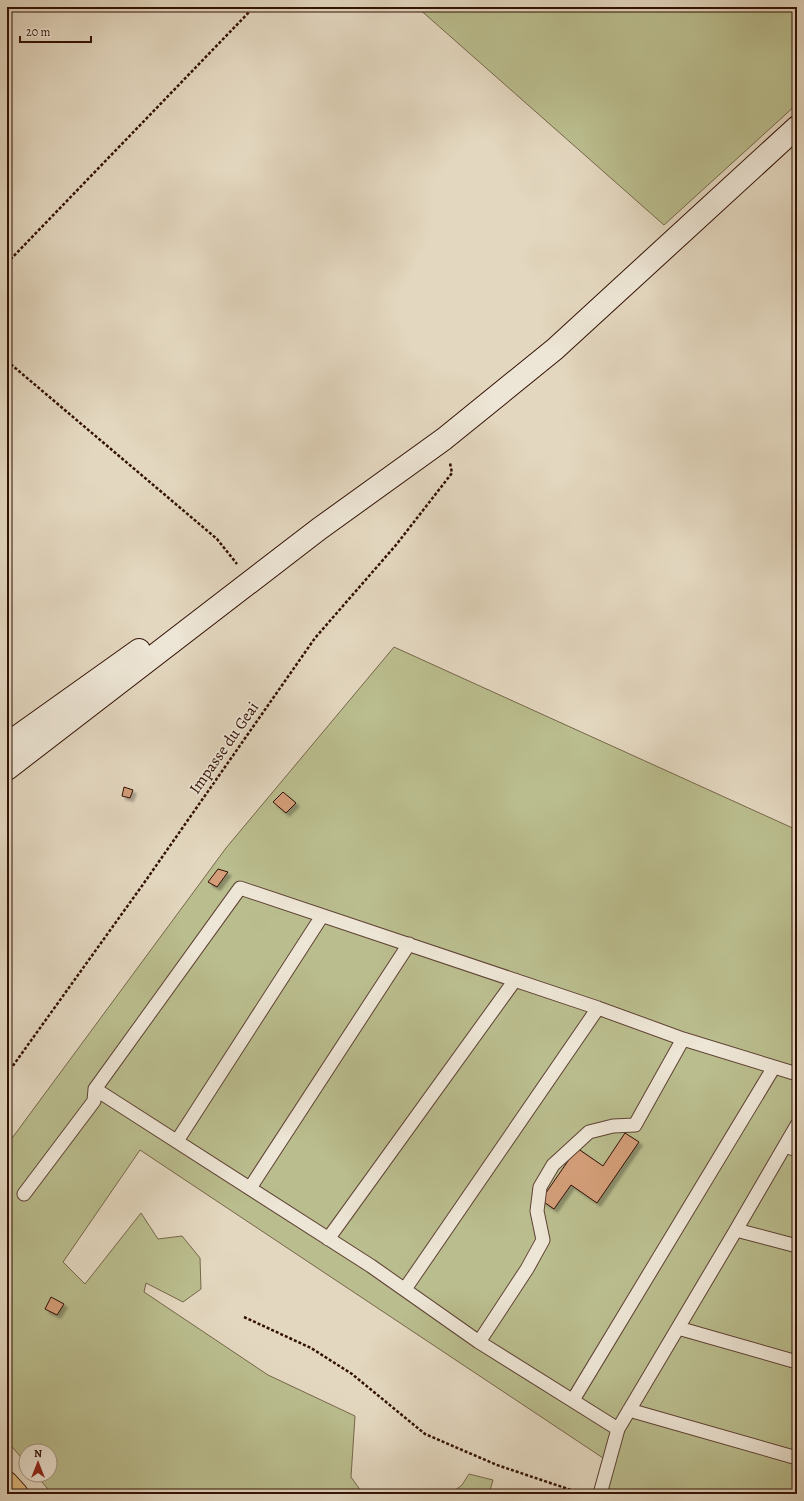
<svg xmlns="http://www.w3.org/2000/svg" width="804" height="1501" font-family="Alegreya,serif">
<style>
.green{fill:#babd8e;stroke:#766649}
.building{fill:#d39e79;stroke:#321004;filter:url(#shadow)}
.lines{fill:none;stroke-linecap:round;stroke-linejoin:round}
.service-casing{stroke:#5e4233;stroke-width:15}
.secondary-casing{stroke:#321004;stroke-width:24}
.trunk-casing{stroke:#321004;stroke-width:24}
.path{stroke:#321004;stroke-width:2.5;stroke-dasharray:3 2;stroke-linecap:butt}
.service{stroke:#ede5d5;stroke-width:13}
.secondary{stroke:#ede5d5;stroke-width:22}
.trunk{stroke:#e2bc80;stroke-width:22}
.labels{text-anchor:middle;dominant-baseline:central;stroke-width:3.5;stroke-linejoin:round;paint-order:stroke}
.street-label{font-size:16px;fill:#321004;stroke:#ede5d5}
</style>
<defs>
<filter id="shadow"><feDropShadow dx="3.5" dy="3.5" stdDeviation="1" flood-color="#0004"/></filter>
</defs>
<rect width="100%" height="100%" fill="#e3d7bf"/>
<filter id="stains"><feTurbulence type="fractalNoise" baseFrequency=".005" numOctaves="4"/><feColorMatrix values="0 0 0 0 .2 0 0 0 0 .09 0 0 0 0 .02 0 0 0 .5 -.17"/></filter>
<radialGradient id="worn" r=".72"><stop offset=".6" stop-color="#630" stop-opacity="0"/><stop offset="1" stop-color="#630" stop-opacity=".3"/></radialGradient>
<path class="green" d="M417,7H797V104L664,225Z
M394,647L797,830V1494H593L603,1458L140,1150L63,1262L85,1284L141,1213L158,1239L182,1236L200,1258L201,1289L183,1302L146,1283L144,1292L268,1375L355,1416L351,1477L363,1494H52L36,1475H50V1451H26V1463L7,1441V1145L226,848Z
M469,1474L493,1480L489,1494H450L462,1485Z"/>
<path class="building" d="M124,787L133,790L130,798L122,796Z
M283,792L296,803L286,813L273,802Z
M218,869L228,872L217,887L208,882Z
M625,1133L639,1142L597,1203L571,1185L554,1209L541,1200L577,1148L603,1166Z
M51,1297L64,1304L57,1315L45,1309Z"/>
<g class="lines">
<defs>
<path id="service" d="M177,1141L322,916
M785,1146L797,1150
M250,1188L409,944
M24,1194L94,1101L95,1089
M736,1230L797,1125
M328,1239L515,980
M405,1289L598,1008
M678,1328L797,1362
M479,1342L527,1269L543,1240L537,1211L540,1187L553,1165L589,1132L613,1126L635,1125L683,1039
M573,1400L774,1067
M629,1410L797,1458
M618,1429L736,1230L797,1246
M600,1494L618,1429L479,1342L371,1266L95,1089L240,888L598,1008L683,1039L797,1074"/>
<path id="secondary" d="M7,744L139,650
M7,769L319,529L444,439L555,349L797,127"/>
<path id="trunk" d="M7,1483L17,1494"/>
</defs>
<use href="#service" class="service-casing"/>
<use href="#secondary" class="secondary-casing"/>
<use href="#trunk" class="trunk-casing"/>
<path class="path" d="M7,263L254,7
M7,361L217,539L237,564
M7,1074L144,883L315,638L396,545L452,473L450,463
M244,1317L311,1348L352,1374L425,1434L497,1465L583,1494"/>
<use href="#service" class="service"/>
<use href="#secondary" class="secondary"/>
<use href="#trunk" class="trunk"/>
</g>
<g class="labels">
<g class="street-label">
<text transform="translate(224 748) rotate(-55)">Impasse du Geai</text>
</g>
</g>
<rect width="804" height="1501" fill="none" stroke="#e3d7bf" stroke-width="24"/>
<rect x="8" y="8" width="788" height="1485" fill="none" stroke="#321004" stroke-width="2"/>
<rect x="12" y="12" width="780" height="1477" fill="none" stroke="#321004"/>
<g transform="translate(38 1463)"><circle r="19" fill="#ede5d5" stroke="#a29081"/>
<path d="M0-3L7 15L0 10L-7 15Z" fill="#8f2418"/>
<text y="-6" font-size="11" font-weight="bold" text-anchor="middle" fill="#321004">N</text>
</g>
<path d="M20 36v6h71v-6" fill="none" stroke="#321004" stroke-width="2"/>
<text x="26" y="36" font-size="12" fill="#321004" stroke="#ede5d5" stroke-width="3" paint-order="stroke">20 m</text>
<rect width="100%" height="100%" filter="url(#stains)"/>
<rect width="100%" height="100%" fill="url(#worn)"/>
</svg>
